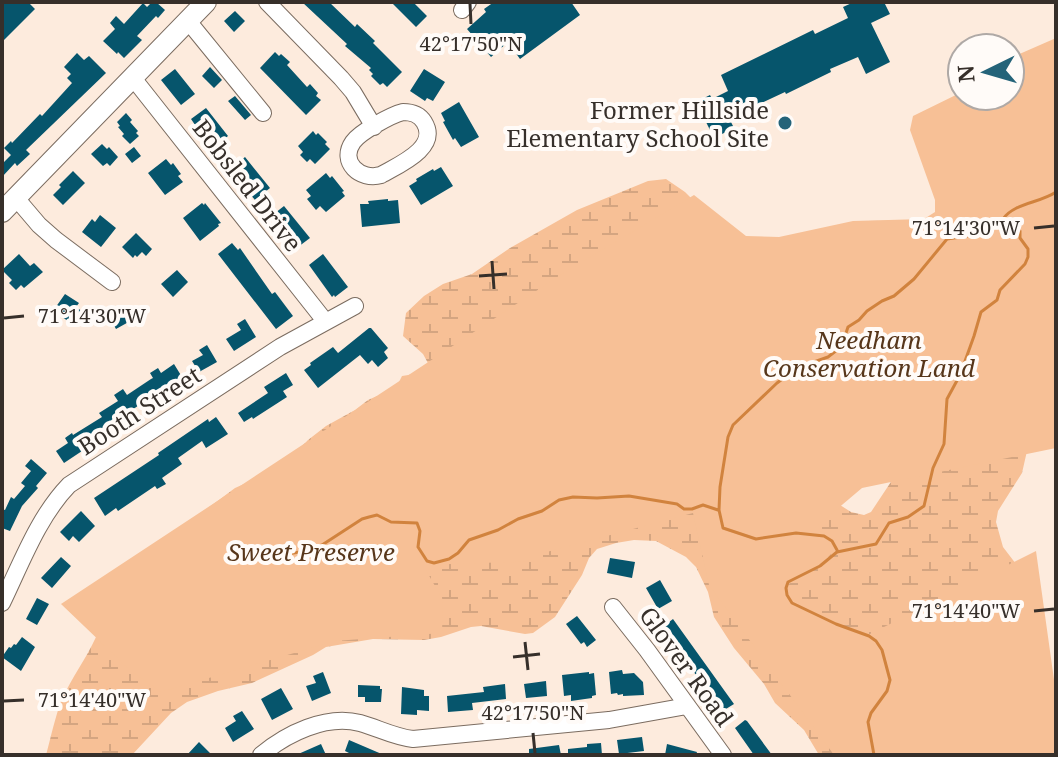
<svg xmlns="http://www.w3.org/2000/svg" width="1058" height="757" font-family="'Noto Serif',serif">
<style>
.wetland{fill:url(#wetland-marsh);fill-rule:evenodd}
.green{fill:#f7c096}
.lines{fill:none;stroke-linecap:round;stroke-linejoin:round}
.stream{stroke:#d1833e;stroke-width:3}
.building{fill:#06556c}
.minor-casing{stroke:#7b6c60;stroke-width:18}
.major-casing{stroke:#7b6c60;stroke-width:22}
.minor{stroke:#fff;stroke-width:16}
.major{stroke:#fff;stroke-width:20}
.ticks{fill:none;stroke:#362f2a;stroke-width:3}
.poi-dot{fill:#246379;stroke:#fffbf8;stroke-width:3}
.labels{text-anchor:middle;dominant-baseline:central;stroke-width:8;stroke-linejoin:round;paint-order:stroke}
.poi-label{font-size:24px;fill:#362f2a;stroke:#fffbf8;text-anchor:end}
.street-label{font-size:24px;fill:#362f2a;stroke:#fffbf8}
.park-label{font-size:24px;font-style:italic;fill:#57361a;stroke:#fffbf8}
.ticks-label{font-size:20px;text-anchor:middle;fill:#362f2a;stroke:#fffbf8;stroke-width:8;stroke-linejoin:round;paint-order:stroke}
</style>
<defs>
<pattern id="wetland-marsh" width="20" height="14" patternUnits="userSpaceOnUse" patternTransform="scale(2)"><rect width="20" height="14" fill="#f7c096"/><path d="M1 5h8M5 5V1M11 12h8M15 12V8" fill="none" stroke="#d4a581"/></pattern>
</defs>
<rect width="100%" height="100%" fill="#fdebdd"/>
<path class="wetland" d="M1010,96L1027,451L1022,473L998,511L996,522L1003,547L1016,564L1042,755H819L804,730L775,703L764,684L734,648L714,617L708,592L696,567L686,557L656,541L634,540L616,543L597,549L589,558L582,575L555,617L533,633L525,634L481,626L471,627L441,637L424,640L373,639L326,647L313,655L252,683L218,691L187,702L171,713L132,755H46C51,737 55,717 62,699C72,677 86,659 96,637L169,537L235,488L281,468L308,440L326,426L355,410L368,400L377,396L384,397L398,384L402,376L421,373L429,365L423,354L403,336L406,313L424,296L443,284L472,274L510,248L577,210L648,181L666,179L685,192L720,227L771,246L868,221L934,220ZM934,417L871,512L864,515L851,512L840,505Z"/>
<path class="green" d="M1056,38V448L862,488L810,532L828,533L836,544C830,564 801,576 784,587C784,592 782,595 787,599C797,610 850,629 866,636L1036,551L1056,694V755H834L709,585L693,513L543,553V561L423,565L443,600L442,633L335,641L161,692L131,671L61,604L562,274L694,195L746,236L779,237L853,221L924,219L935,212V200L910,130L913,116L962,92V96H1010V58Z"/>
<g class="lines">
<path class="stream" d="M837,550L832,541L824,536L796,533L756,539L723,528L719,510L720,487L728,437L733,425L777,383L797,368L828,357L837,350L844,339L848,327L859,320L867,311L882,301L894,296L914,279L947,239L968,236L982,228L1003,219
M287,554L306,551L322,545L362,519L369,517L377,515L391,522L417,523L420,531L418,547L427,561L434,563L449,559L458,553L469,540L498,530L518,519L542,511L559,500L573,497L597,498L629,496L677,504L684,509H692L703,505L718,510
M874,755L868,722L871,713L887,691L890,680L882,650L876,641L869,636L836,624L792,603L787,595L786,588L788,582L820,566L837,552L876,544L889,523L908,517L924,506L933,468L944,444L947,399L960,375L974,336L981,312L997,300L1000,290L1025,264L1028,257V249L1020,238V231L1003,219C1014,203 1040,203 1056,192"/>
</g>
<path class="building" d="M2,2H28L35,9L2,42Z
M152,2H156L165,10L158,18L156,16L137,36L142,40L124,58L118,52L117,54L103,41L115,29L110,23L116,16L124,24L143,3L147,7Z
M302,2H329L355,27L357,24L375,41L373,43L402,72L387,87L383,83L380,85L371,76L373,74L369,70L371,68L345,46L347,44Z
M391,2H413L427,16L416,27Z
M494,2H571L580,15L520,59L508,42L491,57L467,29L486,12L484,9Z
M854,2H884L890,14L871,23L890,62L866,74L858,57L830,69L831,72L786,94L785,92L729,118L734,128L714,138L696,102L710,95L712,99L728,91L721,75L813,30L815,34L848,18L843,7Z
M235,11L245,21L234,32L224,21Z
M275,52L279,56L281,54L290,62L287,65L307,87L310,84L318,93L316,96L321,100L306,115L260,68Z
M77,53L84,60L89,56L106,73L26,150L30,154L17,166L15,163L2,177V164L11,155L4,148L11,141L12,143L40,114L42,116L72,83L67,78L71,74L64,67Z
M210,67L222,80L214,88L202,76Z
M175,69L195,94L181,105L161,80Z
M424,69L445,82L433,101L427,98L425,101L410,91Z
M235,96L251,115L245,120L228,101Z
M459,102L479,137L461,147L455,138L453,140L443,122L445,121L441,113Z
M206,108L228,136L214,147L208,140L206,141L191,119Z
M126,113L132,120L130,122L138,131L136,133L139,136L130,144L122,136L124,134L118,127L120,126L117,122Z
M313,131L316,135L318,133L327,142L325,144L330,149L315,164L310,159L307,162L300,155L303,152L298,146Z
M102,144L107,149L109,147L118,157L110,166L107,163L103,166L91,154Z
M134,147L141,156L132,163L125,154Z
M245,157L270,188L255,200L237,179L239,177L232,168Z
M166,159L171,165L173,163L181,174L178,176L183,182L165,195L148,173Z
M441,167L453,186L421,205L409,186L417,181L416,179L433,169L434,171Z
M73,171L85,183L63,205L53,195L61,187L59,185Z
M326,173L330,178L332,176L344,191L342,192L345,196L326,212L320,206L316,210L307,199L311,196L306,190Z
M388,199V201L398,200L400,223L362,227L360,204H369L368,201Z
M202,203L204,205L205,203L221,223L218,224L219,226L200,241L183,218Z
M284,206L310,238L294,250L270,217Z
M100,215L116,228L101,247L82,232L92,219L95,222Z
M136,233L152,249L146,256L142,252L137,257L135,255L133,258L122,247Z
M232,243L238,250L240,248L272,294L275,292L293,316L276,329L218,254Z
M19,254L30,266L34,263L43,272L24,288L21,285L16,290L9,283L12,280L2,270Z
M323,254L348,287L335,297L334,295L332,297L309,265Z
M177,270L188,282L173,297L161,284Z
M65,294L79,303L76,307L86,314L77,327L53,311Z
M126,305L134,319L116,329L108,315Z
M245,319L256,337L234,351L226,339L241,330L237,324Z
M369,328H371L388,348L384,352L388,358L378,367L372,360L368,364L360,355L318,388L304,370L311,365L310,363L333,347L338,353Z
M207,345L217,362L199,372L192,361L203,355L199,350Z
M174,364L182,377L115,421L118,425L80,448L82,451L64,463L56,451L68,443L65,438L72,433L73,435L102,417L99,413L118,401L114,395L123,389L127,395L151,379L153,378L150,373L158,368L161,373Z
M286,373L293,385L283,391L287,397L253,419L252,417L244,422L238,413L268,393L264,387Z
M216,417L228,434L206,448L202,441L178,458L182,464L162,478L166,484L157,489L155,486L118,511L116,508L105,516L94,498L159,455L158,453L208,419L209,422Z
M31,459L47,473L36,486L38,488L22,506L10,531L2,528V509L5,510L11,497L14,499L25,486L21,483L31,471L25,466Z
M81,511L95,526L79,542L73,536L69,541L60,532Z
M61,557L71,566L52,588L41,578Z
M610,558L635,562L632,578L607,573Z
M660,580L672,601L658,609L646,588Z
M37,598L49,604L37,625L26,619Z
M577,616L596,640L587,647L584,642L581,644L566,624Z
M673,619L734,704L721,712L700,680L660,629Z
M22,637L35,647L21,671L2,657L9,647L11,648L14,644L16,645Z
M622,670L623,674L634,673L643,682L644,695L623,696V694L618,695L617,693L611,694L609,672Z
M323,672L331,693L312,701L306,686L316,683L313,676Z
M589,672V674L594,673L596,695L592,696V698L571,701V695L564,696L562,675Z
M546,681L547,696L526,698L524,684Z
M505,684L506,699L472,703L473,710L448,712L447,696L484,692L483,687Z
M358,685L380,686V689H382L381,702H365V697H358Z
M402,687L424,690V696H429V711L417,710V715L401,714Z
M281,688L293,709L272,720L261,699Z
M242,711L254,729L233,742L225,728L236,721L233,716Z
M745,720L747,721L772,755H754L735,728Z
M642,737L644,751L619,754L617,740Z
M349,740L384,755H353L345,751Z
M199,742L212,755H187Z
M601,743L602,755H568V749L587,747V744Z
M321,744L326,755H296Z
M667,744L697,752L696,755H665Z
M559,745L561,755H529V749Z"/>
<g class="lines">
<defs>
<path id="minor" d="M267,2L341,78L353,92L374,127
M462,10L468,2
M188,21L263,113
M133,78L325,321
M403,112C412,112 419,114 424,122C440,148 398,165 381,175C360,181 339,162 353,142C360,132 391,115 403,112Z
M16,198L39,225L56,240L112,282
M2,603C21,564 38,517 69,485L280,347L355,306
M613,607L647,650L723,755
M261,755C286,734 326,714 360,723C378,728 394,737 413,739L609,720L687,706"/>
<path id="major" d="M2,212L206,2"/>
</defs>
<use href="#minor" class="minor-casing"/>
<use href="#major" class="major-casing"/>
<use href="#minor" class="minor"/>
<use href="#major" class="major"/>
</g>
<path class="ticks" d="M470,4L471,24M1034,228L1054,226M492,261L494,289M479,276L507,274M4,318L24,316M1034,611L1054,609M525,642L528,670M513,657L540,654M4,701L24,700M533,733L535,753"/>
<circle class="poi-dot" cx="785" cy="123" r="8"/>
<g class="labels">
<g class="poi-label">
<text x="769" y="109">Former Hillside<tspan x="769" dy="28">Elementary School Site</tspan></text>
</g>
<g class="street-label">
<text transform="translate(248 185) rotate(52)">Bobsled Drive</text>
<text transform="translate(139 410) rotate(-33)">Booth Street</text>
<text transform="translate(687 666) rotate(54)">Glover Road</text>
</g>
<g class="park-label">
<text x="869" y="339">Needham<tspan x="869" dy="28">Conservation Land</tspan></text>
<text x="311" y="551">Sweet Preserve</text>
</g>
</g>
<g class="ticks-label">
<text x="471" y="51">42°17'50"N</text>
<text x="966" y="235">71°14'30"W</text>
<text x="92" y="323">71°14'30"W</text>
<text x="966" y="618">71°14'40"W</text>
<text x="92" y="707">71°14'40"W</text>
<text x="533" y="720">42°17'50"N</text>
</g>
<rect width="1058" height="757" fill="none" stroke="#362f2a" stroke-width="8"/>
<g transform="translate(986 72) rotate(265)"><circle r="38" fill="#fffbf8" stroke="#afa9a6" stroke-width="2"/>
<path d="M0-6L14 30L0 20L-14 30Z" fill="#246379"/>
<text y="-12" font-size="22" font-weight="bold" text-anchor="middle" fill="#362f2a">N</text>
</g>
</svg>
